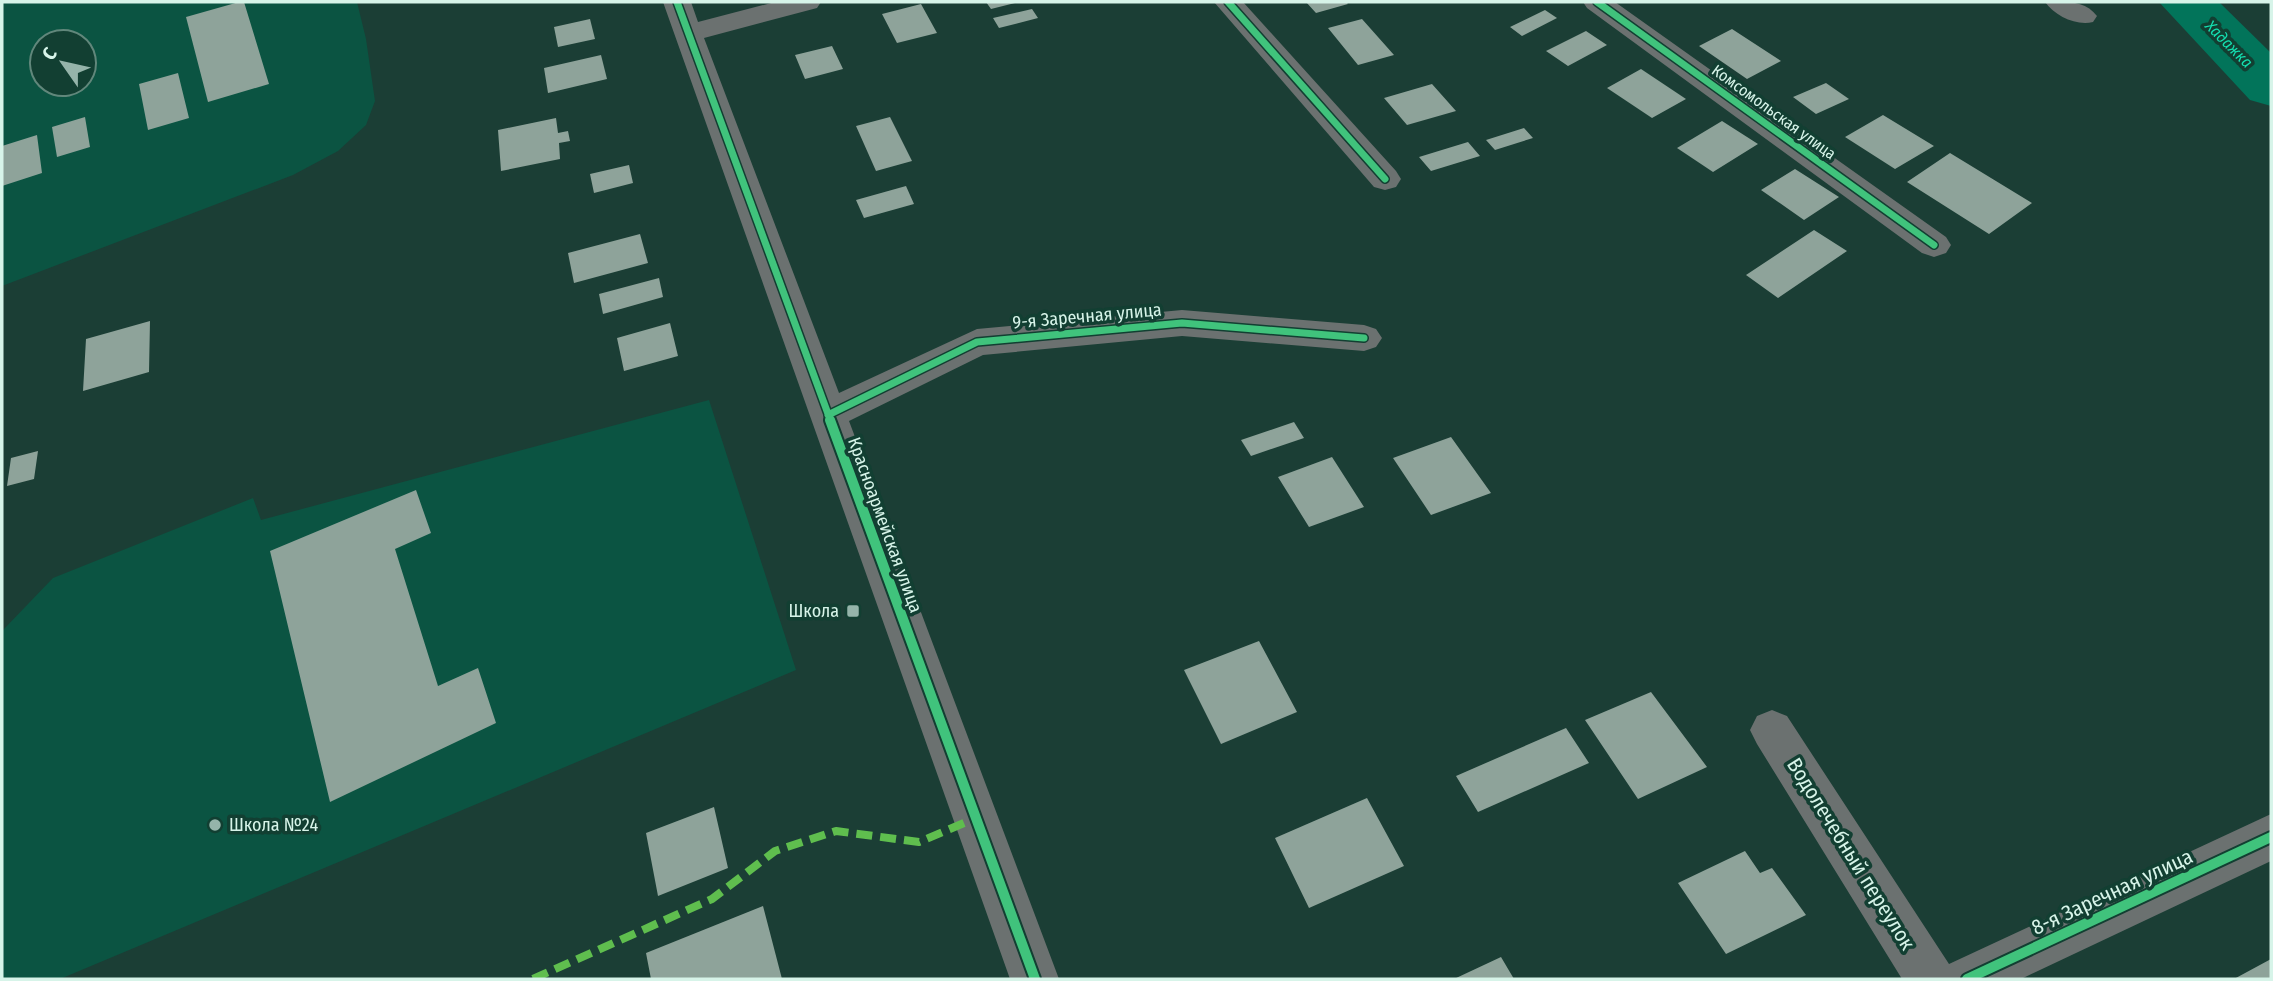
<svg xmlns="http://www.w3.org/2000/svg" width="2273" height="981" font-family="'Fira Sans Condensed',sans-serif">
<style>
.built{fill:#0b5442;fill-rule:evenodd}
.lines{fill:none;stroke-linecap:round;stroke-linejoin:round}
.river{fill:#02745a;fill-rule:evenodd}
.building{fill:#8ea39a}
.minor{fill:#6b7170;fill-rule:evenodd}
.quiet{stroke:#5fbe4e;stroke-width:8;stroke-dasharray:16 8;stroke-linecap:butt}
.cycleway-far1-casing{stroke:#123f32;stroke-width:10}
.cycleway-casing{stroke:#123f32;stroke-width:14}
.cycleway-far1{stroke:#40c37c;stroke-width:7}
.cycleway{stroke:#40c37c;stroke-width:10}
.poi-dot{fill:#95b4aa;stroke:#123f32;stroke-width:2.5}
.labels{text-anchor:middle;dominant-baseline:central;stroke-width:7;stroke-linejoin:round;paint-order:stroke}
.far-water-label{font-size:16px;font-style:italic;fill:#14dfb0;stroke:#123f32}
.far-street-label{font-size:16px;fill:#d7f4e9;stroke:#123f32}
.street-label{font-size:18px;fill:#d7f4e9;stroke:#123f32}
.poi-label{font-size:18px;fill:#d7f4e9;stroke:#123f32;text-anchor:end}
.near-street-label{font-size:21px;fill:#d7f4e9;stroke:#123f32}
</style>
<rect width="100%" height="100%" fill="#1b3e35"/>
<path class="built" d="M2,2H357L366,39L375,101L366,125L338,151L293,175L2,286ZM42,42H84V84H42Z
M709,400L796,670L60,979H2L3,630L53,578L253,498L261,520Z"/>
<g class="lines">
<path class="river" d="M2159,2H2219L2271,53V106L2250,100Z"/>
</g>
<path class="building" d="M239,2H244L269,84L208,102L186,17Z
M986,2H1015V3L991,9Z
M1306,2H1346L1348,4L1316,13Z
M921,4L937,33L897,43L882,14Z
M1032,9L1038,18L999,28L993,18Z
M1545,10L1557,18L1522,36L1510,27Z
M590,19L595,39L558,47L554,27Z
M1362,19L1394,55L1358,65L1328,28Z
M1732,29L1781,61L1747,79L1699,46Z
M1586,31L1607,45L1568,66L1546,51Z
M832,46L843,69L805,79L795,55Z
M601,55L607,79L548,93L544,68Z
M1641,69L1686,99L1652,118L1607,88Z
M178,73L189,118L148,130L139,84Z
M1826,83L1849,99L1816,114L1793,97Z
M1432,84L1456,111L1407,125L1384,98Z
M1883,115L1934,146L1895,169L1845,137Z
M85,117L90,147L57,157L52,127Z
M890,117L912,161L876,171L856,126Z
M556,118L558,133L568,131L570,141L559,143L560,159L501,171L498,130Z
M1722,121L1758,144L1713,172L1677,148Z
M1524,128L1533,138L1495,150L1486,140Z
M37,135L42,173L2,186V146Z
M1468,142L1480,156L1431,171L1419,157Z
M1950,153L2032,203L1989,234L1907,182Z
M629,165L633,183L594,193L590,174Z
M1795,169L1839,197L1804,220L1761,190Z
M906,186L914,204L864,218L856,200Z
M1814,230L1847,251L1778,298L1746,275Z
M640,234L648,263L574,283L568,253Z
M659,278L663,297L603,314L599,294Z
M150,321L149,372L83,391L86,339Z
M670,323L678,356L624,371L617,338Z
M1294,422L1304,438L1251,456L1241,440Z
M1451,437L1491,493L1431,515L1393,458Z
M38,451L34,479L7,486L11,458Z
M1332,457L1364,507L1309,527L1278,477Z
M416,490L431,533L395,549L438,686L478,668L496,723L330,802L270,551Z
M1259,641L1297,712L1221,744L1184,670Z
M1651,692L1707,767L1638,799L1585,720Z
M1566,728L1589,763L1478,812L1456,776Z
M1367,798L1404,866L1309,908L1275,838Z
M714,807L728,868L658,896L646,833Z
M1745,851L1760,873L1772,868L1806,915L1726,954L1678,883Z
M763,906L782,979H651L646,953Z
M1501,957L1514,979H1454Z
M2271,959V979H2234Z"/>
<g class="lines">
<path class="minor" d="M663,2H691L698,22L775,2H821L817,8L704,38L839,393L977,329L1182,310L1364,325L1376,329L1382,338L1376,347L1364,351L1182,336L983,355L849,421L1059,979H1010Z
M1214,2H1243L1396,171L1401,179L1396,187L1385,190L1374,187Z
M1583,2H1615L1946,237L1951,245L1946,253L1934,257L1922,253L1587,8Z
M2045,2C2064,1 2085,0 2097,16L2093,22C2076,26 2055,16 2045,2Z
M1772,710L1787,716L1949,964L2271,814V861L2021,979H1902L1757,744L1750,730L1757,716Z"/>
<path class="quiet" d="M533,979L712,899L775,851L836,831L919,842L976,818"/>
<defs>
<path id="cycleway-far1" d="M677,2L831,422
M1228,2L1385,179
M1597,2L1934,245
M828,415L977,342L1182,323L1364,338"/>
<path id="cycleway" d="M830,420L1035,979
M1967,979L2271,837"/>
</defs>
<use href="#cycleway-far1" class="cycleway-far1-casing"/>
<use href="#cycleway" class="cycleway-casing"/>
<use href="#cycleway-far1" class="cycleway-far1"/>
<use href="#cycleway" class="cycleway"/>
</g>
<g class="poi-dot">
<rect x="846" y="604" width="14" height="14" rx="3.5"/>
<circle cx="215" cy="825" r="7"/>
</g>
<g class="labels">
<g class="far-water-label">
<text transform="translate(2229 44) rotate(45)">Хадажка</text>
</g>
<g class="far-street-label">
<text transform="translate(1774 112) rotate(36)">Комсомольская улица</text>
</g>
<g class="street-label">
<text transform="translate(1087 316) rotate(-5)">9-я Заречная улица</text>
<text transform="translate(885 525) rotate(70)">Красноармейская улица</text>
</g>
<g class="poi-label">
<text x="839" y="611">Школа</text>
<text x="229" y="825" text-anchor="start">Школа №24</text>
</g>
<g class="near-street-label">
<text transform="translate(1851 854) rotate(58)">Водолечебный переулок</text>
<text transform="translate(2112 892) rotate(-25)">8-я Заречная улица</text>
</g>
</g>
<rect width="2273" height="981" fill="none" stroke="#d7f4e9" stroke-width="7"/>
<g transform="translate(63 63) rotate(304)"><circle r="33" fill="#123f32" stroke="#61877b" stroke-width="2"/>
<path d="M0-5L12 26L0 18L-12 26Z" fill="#95b4aa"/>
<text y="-10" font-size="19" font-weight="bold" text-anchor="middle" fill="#d7f4e9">С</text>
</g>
</svg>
